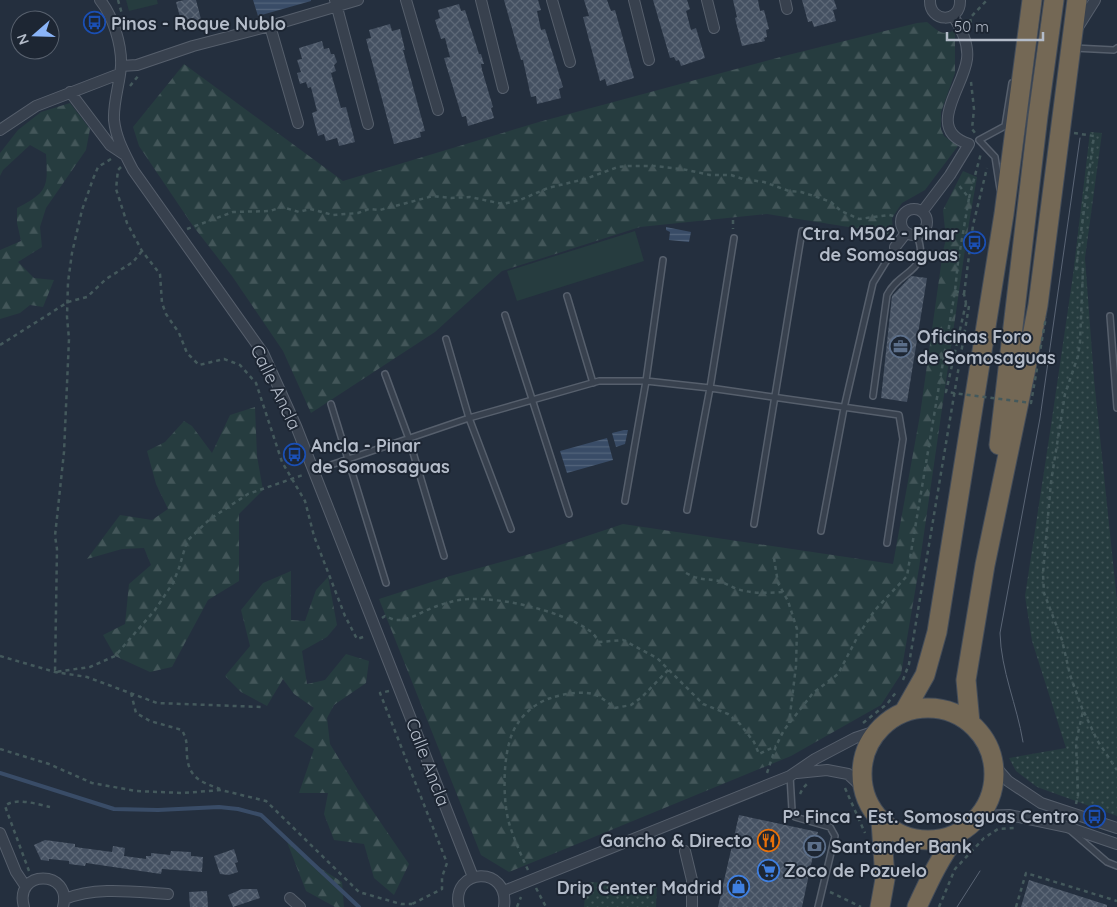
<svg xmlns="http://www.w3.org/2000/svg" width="1117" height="907" font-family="Quicksand,sans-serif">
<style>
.grass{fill:url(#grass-dots)}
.forest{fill:url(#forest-firs)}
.pitch{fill:#263c3f}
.water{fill:url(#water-rules)}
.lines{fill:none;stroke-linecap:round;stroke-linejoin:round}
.stream{stroke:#394c67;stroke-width:4}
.building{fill:url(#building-cross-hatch)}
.lane-casing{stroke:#565f6c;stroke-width:8}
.street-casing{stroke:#565f6c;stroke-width:12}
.highway-casing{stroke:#434c59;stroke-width:21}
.path{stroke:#44595c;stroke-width:2.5;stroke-dasharray:4 4;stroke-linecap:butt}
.lane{stroke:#38414e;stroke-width:5}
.street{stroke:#38414e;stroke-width:10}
.highway{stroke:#746855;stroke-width:19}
.tram{stroke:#5a6575;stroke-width:1}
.path-bridge{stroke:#44595c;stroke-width:2.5;stroke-dasharray:4 4;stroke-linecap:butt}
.labels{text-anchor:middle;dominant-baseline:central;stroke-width:4;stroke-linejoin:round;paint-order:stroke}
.poi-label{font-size:18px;font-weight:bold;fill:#b4bcc9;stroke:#1d2633;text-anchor:start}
.street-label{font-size:18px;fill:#b4bcc9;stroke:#1d2633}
</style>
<defs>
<pattern id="grass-dots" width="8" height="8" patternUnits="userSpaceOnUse" patternTransform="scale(1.25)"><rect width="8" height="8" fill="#263c3f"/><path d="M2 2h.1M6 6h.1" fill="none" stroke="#435659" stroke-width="1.8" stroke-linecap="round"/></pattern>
<pattern id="forest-firs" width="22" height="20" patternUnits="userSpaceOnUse" patternTransform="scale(1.25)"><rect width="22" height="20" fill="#263c3f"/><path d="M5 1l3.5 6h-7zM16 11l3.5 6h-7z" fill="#435659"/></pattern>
<pattern id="water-rules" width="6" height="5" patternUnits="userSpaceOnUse" patternTransform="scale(1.25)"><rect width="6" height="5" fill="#394c67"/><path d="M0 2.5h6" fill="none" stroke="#53647b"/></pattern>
<pattern id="building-cross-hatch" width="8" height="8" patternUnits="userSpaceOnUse" patternTransform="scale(1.25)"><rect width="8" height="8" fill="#455162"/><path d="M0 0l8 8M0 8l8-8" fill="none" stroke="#5d6877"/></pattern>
</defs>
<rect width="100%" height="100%" fill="#242f3e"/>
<path class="grass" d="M1090,132L1102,133L1085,258L1094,379L1117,601V816L1037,787L1016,771L1009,758L1066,748L1032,641L1025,596L1050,432L1073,275Z
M586,882L657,885L656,907H584Z"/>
<path class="forest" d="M927,22C937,30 942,37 955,30V73L941,112V129L944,136L958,146L925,190L902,203L892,218L893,232L887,242L886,233L767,214L640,227L502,271L435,332L311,413L283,351L232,276L193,226L139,146L133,127L184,64L343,181L539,122L788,55L917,23Z
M70,103L90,129L86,150L46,208L40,227L42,247L18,262L34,278L54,280L43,307L30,305L20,313L0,319V250L21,241L17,223V208C48,192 48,187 46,154L30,145L3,170L0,176V153L18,130L41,112Z
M963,171L977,177L968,229L919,568L901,674L881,705L791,756L509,872L481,855L379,599L450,576L548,549L623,524L893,564L920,415L943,251L946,239L943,210Z
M255,407L257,456L263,490L239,514V581L208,600L172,667L150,672L115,656L103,635L125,624L129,584L151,565L144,548L122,549L87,559L120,515L152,520L168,509L156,484L147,451L165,442L184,421L192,426L212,453L230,415Z
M291,571V620L305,621L316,590L328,577L337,625L327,637L302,651L307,684L325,680L346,654L369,661L366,683L334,705L327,718L330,744L357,788L409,864L394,895L374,878L364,844L334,840L324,814L328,793H299L314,749L294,736L314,708L294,694L283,679L267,706L241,692L225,676L250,646L241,610L263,583Z
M287,842L312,863L342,882L344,907H335L306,891Z"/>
<path class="pitch" d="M126,0H157L158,4L129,11Z
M635,231L644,261L517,301L507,271Z"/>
<path class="water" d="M253,0H311V1L258,16Z
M666,227L691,232L689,242L669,240L670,232L666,230Z
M624,430H628L625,444L616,447L612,433Z
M607,438L613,460L567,473L560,451Z"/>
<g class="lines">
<path class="stream" d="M0,773L114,809L158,810L219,807L238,809L261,815L359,907"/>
</g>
<path class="building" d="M184,0H196L202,23L183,28L176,2Z
M504,0H538L541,10L537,11L541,30L545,29L563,87L559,89L561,98L537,104L536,96L531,97L523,60H521Z
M584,0H607L611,11L615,10L634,78L607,86L605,79L600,81L583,17L589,16Z
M653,0H687L690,9L686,11L691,30L696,28L705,58L681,66L679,60L676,61L674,57L670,58Z
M733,0H758L760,11L764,10L769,29L766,30L767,37L764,38L765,41L742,46L735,18L737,17Z
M802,0H834L837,9L833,10L836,21L814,27L812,21L808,22Z
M459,4L461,11L465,10L479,54H481L484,64H481L482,70L493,107L491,108L494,118L468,126L466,116L462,117L444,58L450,57L445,38L441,39L435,20L440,18L438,10Z
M390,24L392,31L400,29L405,50H403L425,131L420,132L421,137L394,144L366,39L371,38L369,30Z
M322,41L324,49L329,48L331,54H334L337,62L334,65L336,71L331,73L341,108L346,107L355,142L339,146L337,138L326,141L324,134L318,136L312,113L317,111L311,87L308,88L306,82L300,84L297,73L301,72L297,60L302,59L299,48Z
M911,276L927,278L907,402L881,398L892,296Z
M739,815L818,832L802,907H718Z
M45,840L75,844V847L112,852L113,846L125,848L124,856L146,859V856H151V853L170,855L171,851L191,852V856L203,857L202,872L162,869L161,874L86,863L85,866L69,864V861L49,859V861L41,860L34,845Z
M234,849L238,862L235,863L238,872L229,875L220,874L214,856Z
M1029,880L1107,905V907H1021Z
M242,889H257L260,898L233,907L228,895Z
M207,891L208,907H190L189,892Z"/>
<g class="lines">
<defs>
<path id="lane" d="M1074,48L1114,50L1117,48
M1000,189L995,157L979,140L1005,126L1012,83
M567,296L593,383
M505,315L569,514
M1110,316L1117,408
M446,339L469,418L511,529
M385,374L409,439L444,556
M873,396L887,295C901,268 931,273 917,235
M331,404L386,583
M313,471L469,418L599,381H646L710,388L899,415L903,439L887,543
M625,501L646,381L663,260
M687,510L710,388L734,238
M754,524L802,231
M821,531L844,408L873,283L895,247
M790,776L792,810L795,817L830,827L835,836L818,907
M1071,831L1107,862L1117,866"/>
<path id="street" d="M100,0C113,16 122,45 121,66C120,83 113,102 114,120C116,139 125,154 133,170L263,353L296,426L473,877
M335,0L368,124
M406,0L438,110
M481,0L503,88
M552,0L570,62
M634,0L649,60
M707,0L714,28
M785,0L787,9
M930,0C929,23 961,24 960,0
M270,26L298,123
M1078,27L1095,0
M121,66L137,65L193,46L270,26L358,0
M70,92L110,145L125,155
M0,130L36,106L119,74
M901 222a13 13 0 1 1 26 0a13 13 0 1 1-26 0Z
M922,212L950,175L969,144C924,130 964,87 967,59C969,43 961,28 953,16
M895,247L906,233
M994,765L1008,781L1041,803L1117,828
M797,773L827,770L848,774L864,789
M980,816L1009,815L1067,827L1117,844
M0,833L16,872L26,887
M685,851L692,880V907
M504,891L790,776L815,759L855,738L879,730
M290,898L300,907
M65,899C96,886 135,892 168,894
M24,907C13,869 73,869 63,907
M459,907C450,868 510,864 504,907"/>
<path id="highway" d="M999,445L1038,116L1054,0
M862 774a66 66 0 1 1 132 0a66 66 0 1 1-132 0Z
M904,712L925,675L937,632L1004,214L1032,0
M970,723L966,680L985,565L1026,368L1038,305L1077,0
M880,907L885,879L881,821
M917,907C929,881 940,857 958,834"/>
</defs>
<use href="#lane" class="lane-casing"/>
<use href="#street" class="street-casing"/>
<use href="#highway" class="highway-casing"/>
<path class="path" d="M118,0L122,14
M971,23L970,18L987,0
M971,82L974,109L972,129L975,133
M130,86L139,75
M1074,133L1094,136L1076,269H1083L1080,342L1078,356L1065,394L1051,482L1043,573L1044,593L1062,640L1070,675L1083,711L1076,742L1078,795L1076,804
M111,159L98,167L93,179L82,210L72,253L68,282L67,317L69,339L64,452L55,536L57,549L55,672L90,667L115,656L155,610L173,583L179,568L187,541L210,519L248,494L303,475
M121,167L118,170L116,189L127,223L142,251L160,274L162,303L166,314L179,333L187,353L199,365L224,359L240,365L256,383L282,462L305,501L314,536L345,616L357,639L366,636
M969,198L981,153
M733,220V229
M187,229L233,212L270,211L282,207L299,212L310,209L333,215L358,213L369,209L380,210L433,196L451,198L470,197L503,204L520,200L548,188L585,179L618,167L629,166H656L687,170L710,175H731L743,179L764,182L789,191L801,192L817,197L831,202L841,211L859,219L889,215L902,218
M955,291L964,294L966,303
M964,294L973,225L987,168
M0,345L68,302L87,297L106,279L133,262L142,251
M774,558L778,583L788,601L797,629L796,666L789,723
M686,573C700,581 705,578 719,581C725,583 731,587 737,589C753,594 768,593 784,592
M382,618L385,616C388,617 393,620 396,620C409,621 421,612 432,608C439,605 447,603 454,601C489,593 561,610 590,631C594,634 597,639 600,642L623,640L657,658L703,704L728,714L740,724L754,742L759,754L776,746
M0,656L55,672L87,677L157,703L262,707
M903,680L909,664L969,306L965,305
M389,691L380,693L447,863L442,877V889L412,904L413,907
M131,693L136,713L150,721L182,730C188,742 186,743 187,756C189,779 202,782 220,789
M1084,712L1097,740L1117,770
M863,723L887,704L897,691
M0,749L49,764L92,783L136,791L183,793L221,790L266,801L359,892L401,904H412
M767,773L776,746L784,730L813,693L838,674L859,634L875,610L907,576L955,291L958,262L969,198L957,183
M845,788L865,833
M800,794L803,788L808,783
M528,870C521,855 514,839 509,823C502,798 502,744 518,723C525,712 539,701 551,698C563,694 583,690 596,695C603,698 609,704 615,708L631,705L642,697L669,669
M29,871L5,806C15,797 37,804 50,807
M536,888L546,907
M830,892L861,907
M517,907L521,897
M939,907L955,869L984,838L998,829L1015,828
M1016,907L1026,873L1117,901"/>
<use href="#lane" class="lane"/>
<use href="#street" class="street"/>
<use href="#highway" class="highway"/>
<path class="tram" d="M1023,742C1017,705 1001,671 1000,633L1040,418L1080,138
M957,907L980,871"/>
<path class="path-bridge" d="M966,303L946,392L1031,403L1046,317"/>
</g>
<defs>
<symbol id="bus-ring" viewBox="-11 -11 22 22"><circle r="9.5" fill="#1d2633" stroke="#1a4fb4" stroke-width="1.5"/><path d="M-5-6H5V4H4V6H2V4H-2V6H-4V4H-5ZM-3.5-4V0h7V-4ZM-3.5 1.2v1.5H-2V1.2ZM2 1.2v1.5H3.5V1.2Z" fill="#1a4fb4"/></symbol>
<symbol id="office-ring" viewBox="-11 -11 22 22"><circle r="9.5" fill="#1d2633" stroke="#5c6f8a" stroke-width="1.5"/><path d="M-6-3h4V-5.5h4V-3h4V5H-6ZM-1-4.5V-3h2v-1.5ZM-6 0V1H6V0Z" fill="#5c6f8a"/></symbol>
<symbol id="restaurant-ring" viewBox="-11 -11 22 22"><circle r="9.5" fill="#1d2633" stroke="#e8710a" stroke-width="1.5"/><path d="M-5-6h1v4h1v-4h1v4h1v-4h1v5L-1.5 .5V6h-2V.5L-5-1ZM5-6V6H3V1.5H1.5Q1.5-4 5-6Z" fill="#e8710a"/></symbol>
<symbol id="bank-ring" viewBox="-11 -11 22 22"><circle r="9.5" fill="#1d2633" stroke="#5c6f8a" stroke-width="1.5"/><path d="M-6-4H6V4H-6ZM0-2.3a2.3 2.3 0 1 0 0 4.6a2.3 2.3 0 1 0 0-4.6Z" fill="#5c6f8a"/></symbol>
<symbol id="supermarket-ring" viewBox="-11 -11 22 22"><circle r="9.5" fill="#1d2633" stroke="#3f7fe0" stroke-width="1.5"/><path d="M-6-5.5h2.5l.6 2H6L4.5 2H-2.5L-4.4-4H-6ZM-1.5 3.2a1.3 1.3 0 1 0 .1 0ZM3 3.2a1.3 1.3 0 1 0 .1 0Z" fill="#3f7fe0"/></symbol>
<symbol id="shop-ring" viewBox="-11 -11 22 22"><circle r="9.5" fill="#1d2633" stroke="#3f7fe0" stroke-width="1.5"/><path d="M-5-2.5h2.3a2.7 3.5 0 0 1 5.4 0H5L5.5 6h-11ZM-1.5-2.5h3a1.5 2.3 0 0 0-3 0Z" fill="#3f7fe0"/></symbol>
</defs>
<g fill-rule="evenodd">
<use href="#bus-ring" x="82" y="10" width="25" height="25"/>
<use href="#bus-ring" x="962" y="230" width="25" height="25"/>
<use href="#office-ring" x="888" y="334" width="25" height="25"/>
<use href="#bus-ring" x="282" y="442" width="25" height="25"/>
<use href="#bus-ring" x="1082" y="804" width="25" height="25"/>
<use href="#restaurant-ring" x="756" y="828" width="25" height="25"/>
<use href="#bank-ring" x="802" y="834" width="25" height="25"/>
<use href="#supermarket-ring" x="756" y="858" width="25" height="25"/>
<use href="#shop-ring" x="726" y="874" width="25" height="25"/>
</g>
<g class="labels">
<g class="poi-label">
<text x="111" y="23">Pinos - Roque Nublo</text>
<text x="958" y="233" text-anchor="end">Ctra. M502 - Pinar<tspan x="958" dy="21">de Somosaguas</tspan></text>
<text x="917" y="336">Oficinas Foro<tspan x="917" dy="21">de Somosaguas</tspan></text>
<text x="311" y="445">Ancla - Pinar<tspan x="311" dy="21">de Somosaguas</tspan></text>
<text x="1079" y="816" text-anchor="end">Pº Finca - Est. Somosaguas Centro</text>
<text x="752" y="840" text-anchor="end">Gancho &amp; Directo</text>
<text x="831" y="846">Santander Bank</text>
<text x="784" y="870">Zoco de Pozuelo</text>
<text x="722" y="887" text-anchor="end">Drip Center Madrid</text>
</g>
<g class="street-label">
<text transform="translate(276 387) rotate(64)">Calle Ancla</text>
<text transform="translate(428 762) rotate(69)">Calle Ancla</text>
</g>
</g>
<g transform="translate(35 35) rotate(250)"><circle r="24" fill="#1d2633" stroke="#59626f"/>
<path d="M0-4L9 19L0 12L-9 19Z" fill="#8ab4f8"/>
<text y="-8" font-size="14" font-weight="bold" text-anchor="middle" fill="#b4bcc9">N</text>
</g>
<path d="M947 32v8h96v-8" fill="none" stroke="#b4bcc9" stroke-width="2.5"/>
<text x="954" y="32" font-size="15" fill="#b4bcc9" stroke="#1d2633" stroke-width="4" paint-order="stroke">50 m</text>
</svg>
